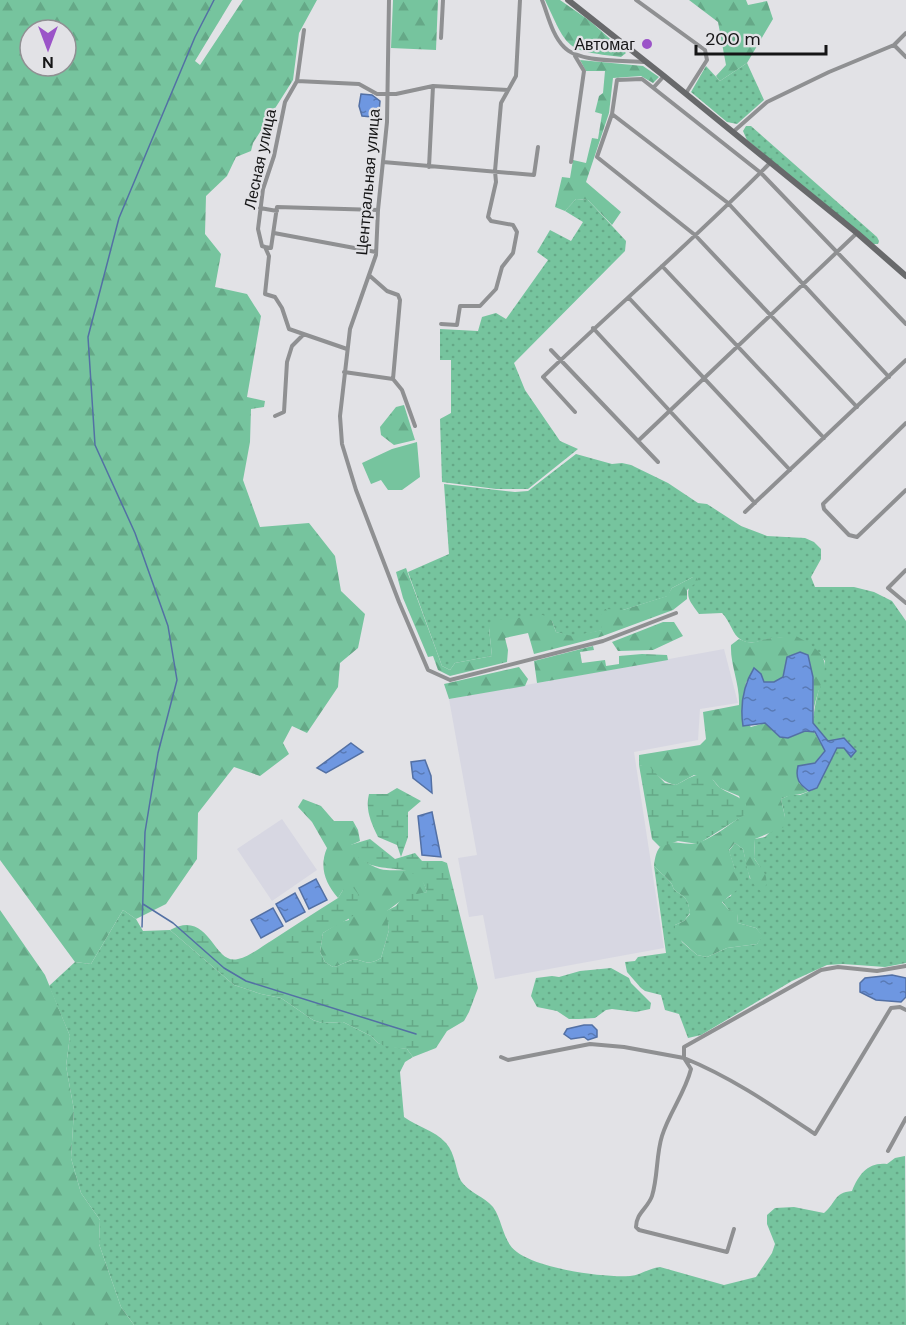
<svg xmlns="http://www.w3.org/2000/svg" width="906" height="1325" font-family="'DM Sans',sans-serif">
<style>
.built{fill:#d7d7e2}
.grass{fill:url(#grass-dots)}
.forest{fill:url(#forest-firs);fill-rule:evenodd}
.wetland{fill:url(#wetland-marsh)}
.garden{fill:#76c49e}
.water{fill:url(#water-ripples);stroke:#5370a4;stroke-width:1.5}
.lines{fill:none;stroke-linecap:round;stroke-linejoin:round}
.stream{stroke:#5370a4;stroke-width:1.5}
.street{stroke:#8f9092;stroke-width:4}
.secondary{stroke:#68696b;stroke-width:6}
.poi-dot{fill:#9b54c8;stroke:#e2e2e6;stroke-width:2}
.labels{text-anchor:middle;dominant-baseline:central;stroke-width:4.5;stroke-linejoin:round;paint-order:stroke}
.poi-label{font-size:16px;fill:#151516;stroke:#e2e2e6;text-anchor:end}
.street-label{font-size:16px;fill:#151516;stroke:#e2e2e6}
</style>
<defs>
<pattern id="grass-dots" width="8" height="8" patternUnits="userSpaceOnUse" patternTransform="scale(1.5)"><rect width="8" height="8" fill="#76c49e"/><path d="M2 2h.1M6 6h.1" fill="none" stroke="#65a887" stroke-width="1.8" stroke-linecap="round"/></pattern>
<pattern id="forest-firs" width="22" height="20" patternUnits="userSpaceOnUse" patternTransform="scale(1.5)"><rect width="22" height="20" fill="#76c49e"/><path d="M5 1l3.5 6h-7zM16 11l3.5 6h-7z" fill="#65a887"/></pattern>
<pattern id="wetland-marsh" width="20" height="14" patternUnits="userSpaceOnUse" patternTransform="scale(1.5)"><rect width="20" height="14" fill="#76c49e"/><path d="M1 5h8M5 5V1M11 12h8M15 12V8" fill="none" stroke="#65a887"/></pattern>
<pattern id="water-ripples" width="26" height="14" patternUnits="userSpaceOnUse" patternTransform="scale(1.5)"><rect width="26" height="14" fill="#6e97e1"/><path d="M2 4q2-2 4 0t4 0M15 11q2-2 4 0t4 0" fill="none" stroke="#597ab5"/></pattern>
</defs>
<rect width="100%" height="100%" fill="#e2e2e6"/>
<path class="built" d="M724,649L738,703L700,709L698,740L634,752L664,948L495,979L483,915L469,917L458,858L477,855L449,699Z
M282,819L317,870L272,901L237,849Z"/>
<path class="grass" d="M747,63L764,100L737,124L727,122L691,92L706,66L720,81Z
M746,126H751L877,237L879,241L878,244H873L747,140L743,131Z
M576,199L588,200L626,241L625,251L514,363L525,390L560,441L578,449L528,489H496L442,482L440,419L451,413V360H440V329L478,331L482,317L496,313L506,319L548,260L537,252L550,230L571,241L583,222L565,211Z
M576,454L612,464L622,463L631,465L668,483L698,503L707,504L741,526L767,536L805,538L814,542L821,549V559L811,577L815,587H854L874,592L892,601L906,621V963L885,967L843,964L827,965L792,981L701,1035L688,1038L679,1014L665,1010L661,995L645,991L641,988L627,972L625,962L635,961L638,957L666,953L654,866C659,872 667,877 671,883C674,887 672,888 676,891C687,899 688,899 690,913L684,921L675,925L682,942L697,955L707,957L727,948L757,944L762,936L756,928L738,923L737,914L728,909L722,901L731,896L735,870L729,851L735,843L743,849L750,879L760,867L754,858L755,839L765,837L785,817L781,799L790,795H800L817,788L837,748H844L851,757L856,751L828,741L813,723C814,701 822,682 825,661C809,639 794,635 768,639C758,641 750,646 740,639C733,635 730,621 722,613L699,614C687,598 685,596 693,577L672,588L668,596L623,610L613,611L603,619V630L572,637L556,632L552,621L489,628L492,656L455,663L450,670L442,666L408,572L449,554L444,484L515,492L528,491Z
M123,910L136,919L143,931L170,930L234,985L261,994L281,998L313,1020L322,1023L343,1022L371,1036L378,1043L387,1046L407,1049L413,1057L405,1062L400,1072L404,1117C418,1127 434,1130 446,1143C456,1155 455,1169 461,1181C468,1192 485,1197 493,1207C501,1218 502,1233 510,1245C525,1268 604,1278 630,1276C641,1275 649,1268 660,1267L724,1285L756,1277L772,1253L775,1244L767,1224V1215L775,1208L794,1207L824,1213C837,1202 833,1193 852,1191C859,1174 868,1162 887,1164L895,1158L905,1156L906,1325H134L121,1307L99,1244L100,1220L81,1193L71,1158L74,1110L66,1066L70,1036L49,986L75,962L91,964Z
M611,968L629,978L631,983L651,1003L650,1009L636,1012L612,1009L606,1010L595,1018L579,1019H569L557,1011L537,1007L531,996L536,978L552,976L559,977L580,971Z"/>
<path class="forest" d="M0,0H232L195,61L200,65L243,0H317L299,33L293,80L253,143L251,151L236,157L227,176L206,196L205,234L221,254L215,287L247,294L261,316L247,397L265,401L264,407L251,409L250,442L243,480L260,527L309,523L335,556L341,591L365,614L358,648L340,663L338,687L307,733L292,726L283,743L289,754L260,776L234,767L198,813L197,859L166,904L136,919L123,910L91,964L75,962L0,860ZM30,30H66V66H30Z
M393,0H438L436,50L391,48Z
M545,0H560L590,21L626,53L621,57C565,50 569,51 545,0Z
M689,0H746L748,5L767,1L773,19L747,63L720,81L716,76L726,65L718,22Z
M580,60L643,66L659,77L653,83L641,76L613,78L609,113L586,182L621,212L612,225L588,200L576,199L565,211L555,207L562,177L570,178L573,160L586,163L592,138L598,139L602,114L595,112L599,96L603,93L605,71H586Z
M404,405L415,440L394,445L381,435L380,427L396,407Z
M406,568L442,666L450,670L455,663L492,656L489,628L499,620L543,615L552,621L556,632L572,636L602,630L601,615L605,609L623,610L667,596L672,588L693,577L696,576L698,581L687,590V599L673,610L600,637L534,654L528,633L505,638L508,650L507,662L450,676L438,670L433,656L428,657L403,598L396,572Z
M663,622H674L683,636L653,650L618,651L612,642Z
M796,636C841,660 822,670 814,708L813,677L808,656L800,652L787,657L783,677L775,682H764L760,674L746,682L742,719L751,727L765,723L780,737L788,738L805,731L814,732L826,751L821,755L799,783L809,791C799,796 790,794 781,799L785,817L784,827L755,839L754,858C764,874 770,873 764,893C747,883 747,866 743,849L735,843L729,850L738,879V889L722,902L728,909L737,913L738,923L756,928L763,936L757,944L727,948L707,957L697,955L675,935V925L684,921L690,914C688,899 687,899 676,891C672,888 674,887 671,883C667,877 659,872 654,866C658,827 681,850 700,842C716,836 731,823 745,814L739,796L720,788L713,780L694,775L676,785C657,781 658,770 639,765V755L700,745L706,739L703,712L739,705C740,684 730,665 731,645L739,639C752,645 753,642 767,639C776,637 787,637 796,636Z
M593,646L594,650L580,652L582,663L605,660L606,666L619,664V656L642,654L667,655L668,660L537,683L534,661Z
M519,667L528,679L525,686L449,699L444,684Z
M303,799L321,806L334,821H353L358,830L360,841L351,845C355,856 368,865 380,869C399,874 419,861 427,892L403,899L387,911L389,930L381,958C364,968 365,958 352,960C347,961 340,966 333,967L325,962L320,952L323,933L340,922L349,920L343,890L338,898C325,883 319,867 327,848L312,822L298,807Z
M0,910L45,975L70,1036L66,1066L74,1110L71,1158L81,1193L100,1220L99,1244L121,1307L134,1325H0Z"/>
<path class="wetland" d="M639,765L650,767L665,783L676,785C688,779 699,769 712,779C715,782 718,787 722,789C731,795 739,795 746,804V814L698,844L678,841L660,847L652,839Z
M397,788L421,801L408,812V837L401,857L397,845L378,837C371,823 365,809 369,794H387Z
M370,839L395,859L415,853L422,861H442L447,863L478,988L469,1012L464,1021L447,1031L436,1048L413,1057L407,1049L387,1047L378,1043L371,1036L343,1022L322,1023L313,1020L281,998L261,994L234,985L170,930C210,908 213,966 238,959C250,956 261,947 271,941C293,927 315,912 338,898L343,890L352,886L358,894L357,913C347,921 334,926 323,933L320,952L325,962L333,967C340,966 347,961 352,960C365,958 364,968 381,958L389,930L386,911L396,906L407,891L417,894L427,892C417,852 367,885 350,845Z"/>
<path class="garden" d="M417,442L420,477L402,490H388L381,480L371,484L362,463L392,449Z"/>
<path class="water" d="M361,94L372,95L380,101L379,112L372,117L362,116L359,106Z
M800,652L808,655L813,677V723L828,741L844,738L856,751L851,757L844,748H837L817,788L809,791C799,784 795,779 798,766L815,763L825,751L815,732L805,731L788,738L780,737L765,723L743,726C740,706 743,686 754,668L761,674L764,682H774L783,677L787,657Z
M351,743L363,752L326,773L317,768Z
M425,760L431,776L432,793L413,778L411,762Z
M432,812L441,857L422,855L418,816Z
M316,879L327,900L309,909L299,888Z
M295,893L305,912L286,922L276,904Z
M273,908L283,926L261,938L251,920Z
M892,975L906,978V997L901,1002L876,1000L860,992V983L865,978Z
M584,1025H592L597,1030V1037L588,1040L584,1037L571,1039L564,1034L567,1029Z"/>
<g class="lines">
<path class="stream" d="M143,904L173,923L224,968L246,981L416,1034
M142,927L145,832L158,753L177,680L168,626L135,533L95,445L88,337L119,218L195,37L214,0"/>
<path class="street" d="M389,0L387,122L378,210L376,255L350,329L340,416L342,444L356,490L399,602L428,670L450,680L603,641L676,613
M542,0C548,15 552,35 564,47C578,63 625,60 646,62
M636,0L705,50L707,60L686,93
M304,30L297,81L285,102L274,156L263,189L258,229L262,246L265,247L269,256L265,294L275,297L282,308L289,329L347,349
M441,38L443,0
M894,45L906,57
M297,81L359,84L377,94H396L433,86L508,90
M654,87L664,76
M612,114L728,203L889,377
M733,132L767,102L829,72L894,45L906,33
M383,162L534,175L538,147
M571,162L584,71L575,56
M429,167L433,86
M260,208L277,211
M274,233L376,252
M265,247L271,248L277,207L378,210
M662,266L824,438
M370,276L387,291L398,295L400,300L393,379L402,390L415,426
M629,298L790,470
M441,324L457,325L460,306H480L496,289L502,267L513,253L517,232L513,225L491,221L488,217L496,182L495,171L501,103L516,76L520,0
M593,328L755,503
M551,350L658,462
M344,372L393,379
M857,407L695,235L597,157L612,114L617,80L642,79L761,173L906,324
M575,412L543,377C618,305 697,237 770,163
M275,416L284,412L287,362L292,346L304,334
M906,423L823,504L824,509L849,535L857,537L906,490
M638,441L857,233
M745,512L906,360
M906,570L888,588L906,603
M906,966L877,971L838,967L821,970L684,1047V1058C731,1077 773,1106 815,1134L891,1008L900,1007L906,1010
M501,1057L508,1060L590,1044L624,1047L684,1058L691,1069C685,1093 669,1113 662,1136C656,1155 658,1177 652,1196C648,1208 636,1213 636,1227L639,1230L727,1252L734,1229
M888,1151L906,1118"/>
<path class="secondary" d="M568,0L664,76L857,233L906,276"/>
</g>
<circle class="poi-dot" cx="647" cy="44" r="6"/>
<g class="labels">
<g class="poi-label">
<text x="635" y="44">Автомаг</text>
</g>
<g class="street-label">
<text transform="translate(260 159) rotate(-78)">Лесная улица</text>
<text transform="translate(368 182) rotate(-85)">Центральная улица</text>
</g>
</g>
<g transform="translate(48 48) rotate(180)"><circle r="28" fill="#e2e2e6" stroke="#909093" stroke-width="1.5"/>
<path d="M0-4.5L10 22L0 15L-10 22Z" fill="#9b54c8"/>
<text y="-9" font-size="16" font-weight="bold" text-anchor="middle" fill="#151516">N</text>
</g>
<path d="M696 45v9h130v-9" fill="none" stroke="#151516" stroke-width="3"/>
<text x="705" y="45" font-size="18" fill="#151516" stroke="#e2e2e6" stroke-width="4.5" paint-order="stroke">200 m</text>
</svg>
